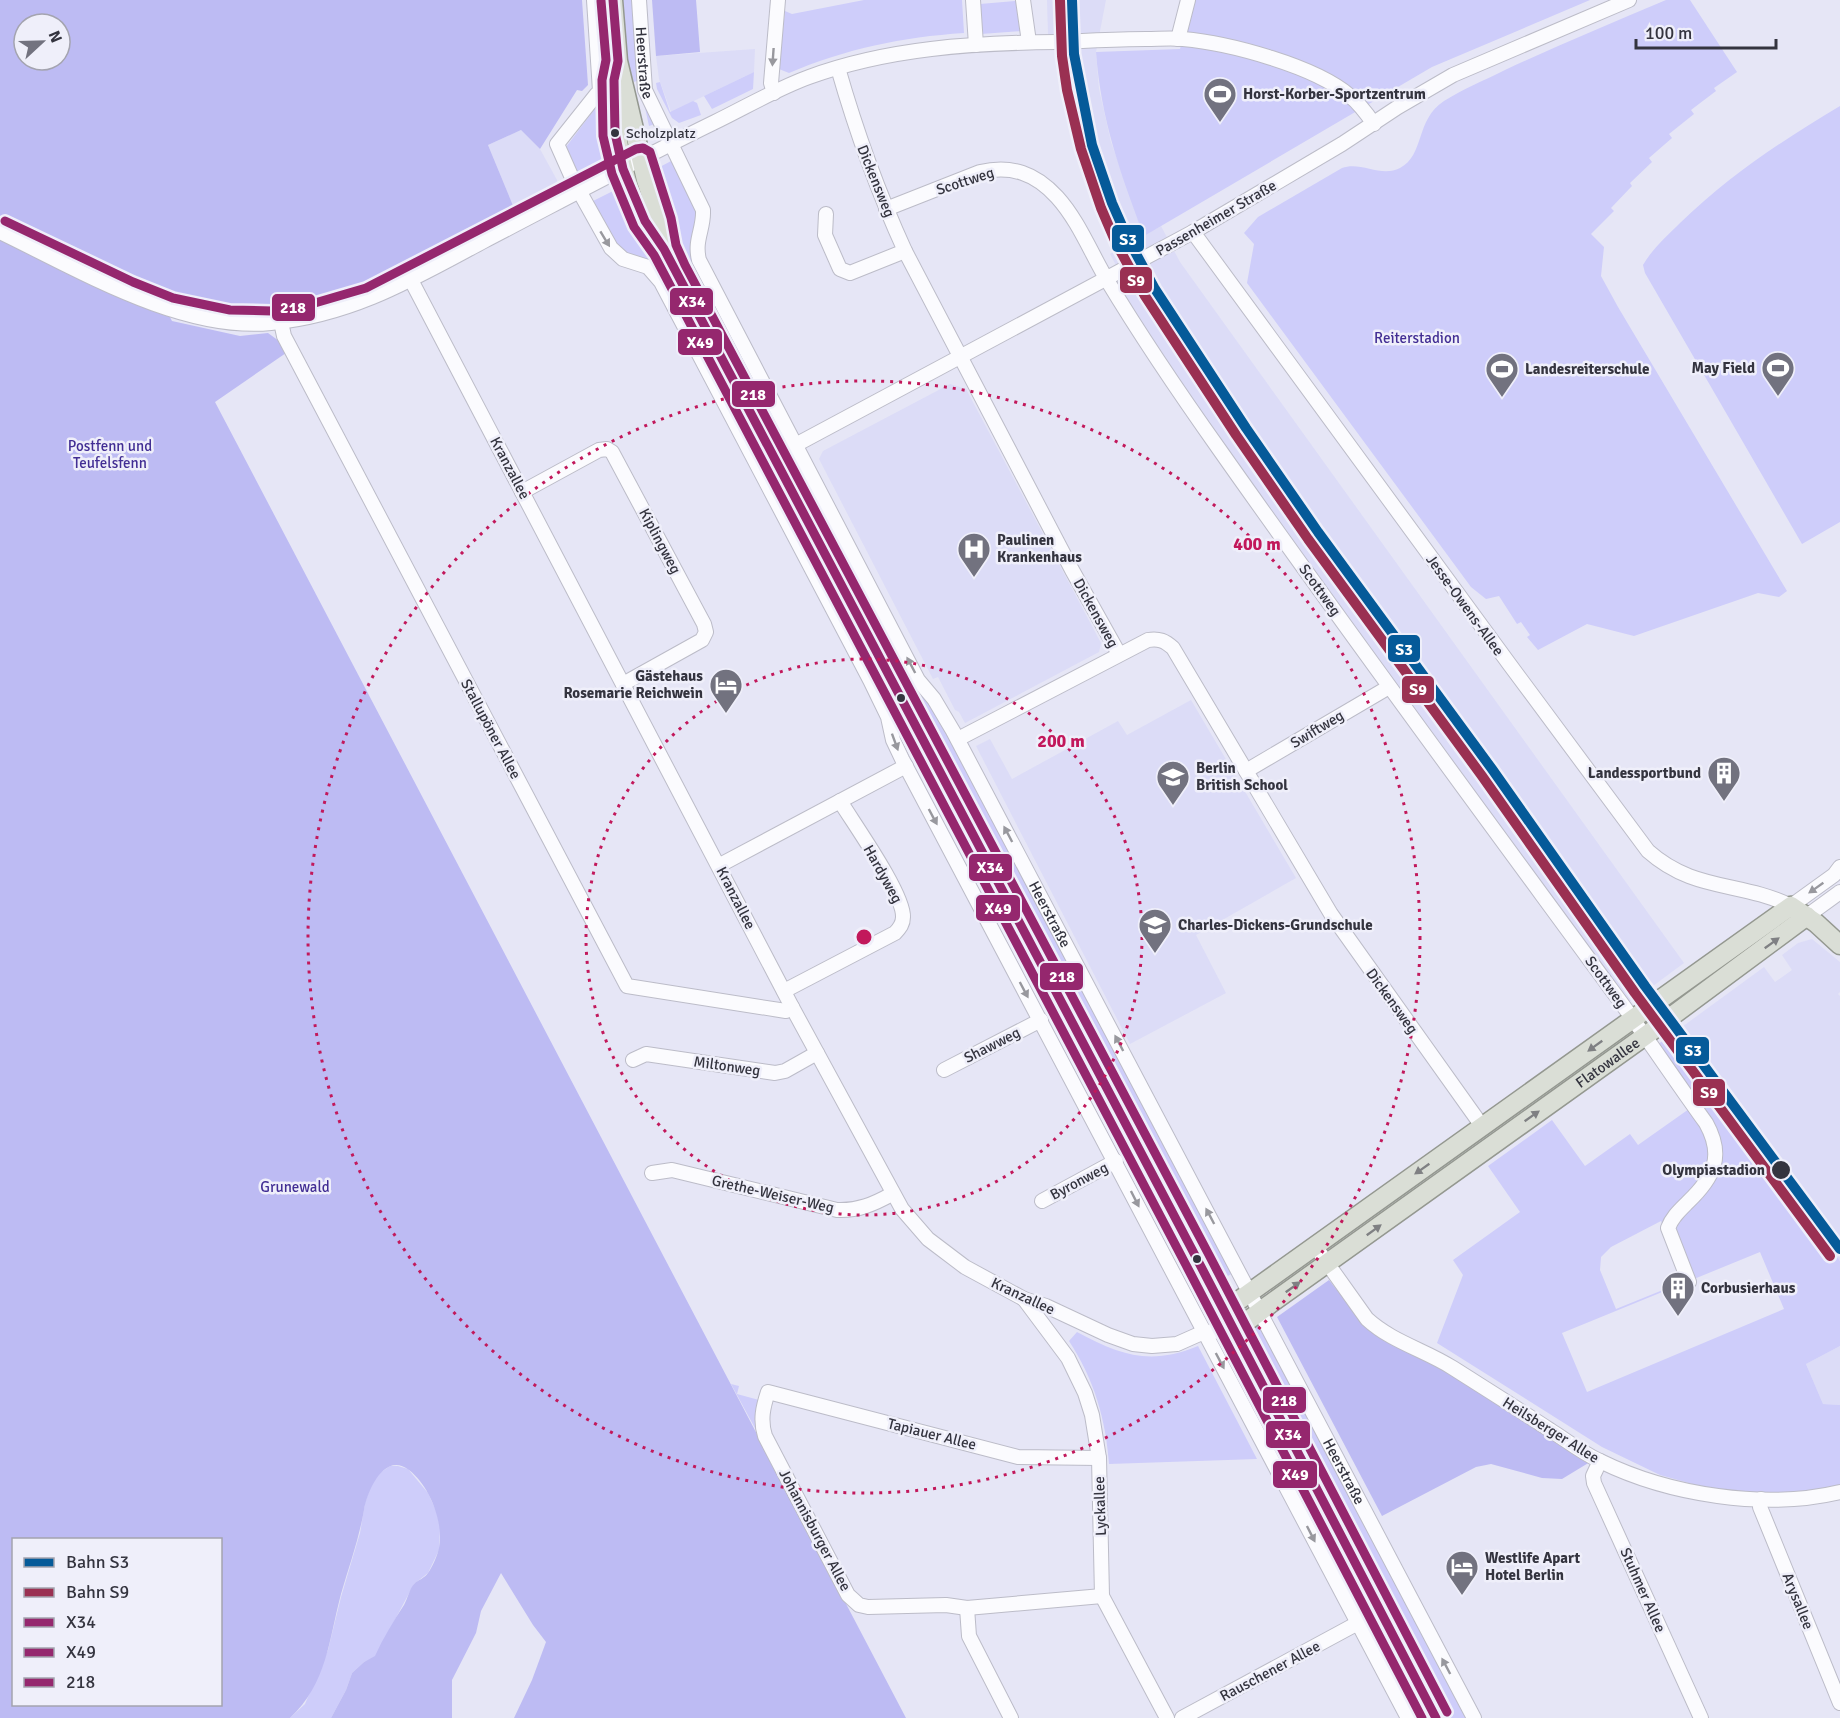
<svg xmlns="http://www.w3.org/2000/svg" width="1840" height="1718" font-family="Signika,sans-serif">
<style>
.built{fill:#dcdcf7}
.green{fill:#cecdfa;fill-rule:evenodd}
.forest{fill:#bdbbf3;fill-rule:evenodd}
.lines{fill:none;stroke-linecap:round;stroke-linejoin:round}
.minor-casing{stroke:#bcbcc8;stroke-width:16}
.major-casing{stroke:#949890;stroke-width:21}
.minor{stroke:#fbfbfe;stroke-width:14}
.major{stroke:#daded6;stroke-width:18}
.bus-1-casing{stroke:#efeffa;stroke-width:14}
.bus-2-casing{stroke:#efeffa;stroke-width:14}
.bus-3-casing{stroke:#efeffa;stroke-width:14}
.bus-1{stroke:#95276e;stroke-width:9}
.bus-2{stroke:#95276e;stroke-width:9}
.bus-3{stroke:#95276e;stroke-width:9}
.rail-1-casing{stroke:#efeffa;stroke-width:15}
.rail-2-casing{stroke:#efeffa;stroke-width:15}
.rail-1{stroke:#055a99;stroke-width:10}
.rail-2{stroke:#9a3052;stroke-width:10}
.oneway{fill:#98989e}
.oneway2{fill:#7f8083}
.ring{fill:none;stroke:#c2185b;stroke-width:3;stroke-dasharray:3 6}
.bus-dot{fill:#34343f;stroke:#efeffa;stroke-width:2}
.labels{text-anchor:middle;dominant-baseline:central;stroke-width:5;stroke-linejoin:round;paint-order:stroke}
.bus-label{font-size:14px;fill:#34343f;stroke:#efeffa;text-anchor:start}
.street-label{font-size:15px;fill:#34343f;stroke:#efeffa}
.poi-label{font-size:15px;font-weight:bold;fill:#34343f;stroke:#efeffa;text-anchor:start}
.park-label{font-size:15px;fill:#422e94;stroke:#efeffa}
.stop-label{font-size:15px;font-weight:bold;fill:#34343f;stroke:#efeffa;text-anchor:end}
.centre{fill:#c2185b;stroke:#efeffa;stroke-width:3}
.ring-label{font-size:18px;text-anchor:middle;font-weight:bold;fill:#c2185b;stroke:#efeffa;stroke-width:5;stroke-linejoin:round;paint-order:stroke}
.line-badge{stroke:#efeffa;stroke-width:2}
.badge-label{font-size:16px;text-anchor:middle;font-weight:bold;fill:#fff}
</style>
<rect width="100%" height="100%" fill="#e6e6f6"/>
<path class="built" d="M1047,0H1106L1096,52L1099,89L1111,142L1144,235L1161,226L1180,262L1684,963L1634,1000L1626,1002L1248,482L1126,300L1124,293L1129,290L1110,254L1115,251L1092,181L1072,112L1061,47L1048,35Z
M755,49L754,72L671,112L659,79L656,56Z
M521,130L540,149L557,180L556,186L514,208L488,145Z
M950,384L966,389L1101,643L1099,652L965,723L959,712L955,710L938,677L933,679L819,459L823,451Z
M1191,700L1296,878L1196,935L1226,993L1130,1044L976,746L990,739L1012,779L1118,721L1127,735Z
M1812,939L1840,962V992L1838,994L1840,996V1261L1671,1035L1764,967L1775,982L1792,970L1782,955L1798,943Z
M1840,1346V1405L1823,1404L1806,1364Z"/>
<path class="green" d="M623,0H635L655,124L649,126L639,80L634,82L629,69L627,55Z
M864,0H962L964,33C903,37 845,49 789,73L779,69L785,11L792,14Z
M1194,0H1590L1432,67L1144,236C1120,172 1101,120 1096,52L1180,49Z
M1666,0H1690L1737,72L1714,88L1716,91L1691,110L1694,114L1669,134L1672,138L1649,158L1652,162L1630,183L1632,186L1611,208L1614,211L1591,234L1604,247L1601,276L1618,307L1787,591L1779,597L1758,593L1634,636L1587,624L1538,650L1527,637L1530,635L1521,622L1517,624L1499,596L1486,599L1471,587L1247,283L1254,244L1244,233L1258,217L1342,168C1361,161 1381,178 1400,168C1425,155 1415,120 1444,101C1463,89 1485,80 1505,70C1558,45 1612,23 1666,0Z
M1015,1L1017,2L1021,31L981,34L980,4Z
M754,72L753,89L712,109L704,96Z
M660,82L670,112L693,101L697,103L701,115L679,123L672,118L657,89L656,83Z
M600,102L601,120L598,121V127H601L606,158L577,175L566,150V147Z
M1840,106V522L1802,544L1645,273L1643,265C1652,249 1668,235 1680,223C1731,174 1780,142 1840,106Z
M673,160L698,211L694,232L783,428L772,434L693,283L654,173L656,169Z
M618,183L800,532L797,534L661,275L622,254L591,202L619,188Z
M800,460L940,713L1235,1272L1226,1277L1208,1244L1204,1245L1187,1223L938,746L927,725L923,711L936,736L940,733L909,675L905,676L893,662L821,526L808,492L792,464Z
M1671,1035L1840,1261V1346L1806,1364L1823,1404L1840,1405V1486L1817,1493H1755L1707,1488L1660,1475L1602,1447L1437,1343L1463,1275L1453,1260L1520,1212L1488,1166L1552,1120L1585,1166L1630,1134L1638,1145L1689,1109L1647,1052ZM1661,1221L1685,1281L1616,1309L1600,1270L1601,1257L1611,1247ZM1760,1252L1784,1309L1587,1392L1562,1333Z
M1261,1323L1469,1718H1449L1309,1452L1288,1403L1255,1340C1253,1333 1254,1327 1261,1323Z
M1077,1332C1120,1355 1150,1366 1198,1346L1257,1459L1109,1464C1106,1420 1094,1379 1069,1341Z
M731,1384L739,1386L737,1394L759,1400L755,1418L756,1430Z
M390,1466H398L408,1469L428,1493L437,1513L440,1528L439,1550L428,1573L414,1584L375,1657L364,1662L352,1673L346,1690L331,1718H290L305,1704L328,1650L341,1597L360,1533L365,1503L371,1485L377,1475Z"/>
<path class="forest" d="M0,0H582L588,85L582,91L577,90L540,149L521,130L488,145L514,208C421,257 339,316 229,305C203,303 178,292 154,287L172,321L240,336L268,333L279,341L286,353L215,402L906,1718H514L532,1680L546,1642L533,1625L501,1573L481,1611L476,1633L452,1680V1718H331L346,1690L352,1673L364,1662L375,1656C383,1638 393,1622 404,1605C408,1598 409,1590 414,1584C418,1580 425,1578 428,1573C432,1568 438,1554 439,1548C444,1523 430,1486 409,1470C384,1451 367,1492 364,1510C359,1539 349,1566 341,1594C329,1639 327,1684 290,1718H0ZM24,24H60V60H24ZM14,1540H220V1704H14Z
M652,0H696L700,52L656,56Z
M1329,1280L1362,1322L1445,1371L1590,1462L1562,1479L1542,1478L1491,1464L1476,1467L1382,1516L1277,1317Z"/>
<g class="lines">
<defs>
<g id="minor">
<path d="M594,0L600,91"/>
<path id="s1" d="M639,0L645,90L703,210C704,229 694,240 699,260L918,680L934,699L953,731L1474,1718"/>
<path d="M973,0L976,45"/>
<path d="M1023,0L1029,42"/>
<path d="M1178,39L1188,0"/>
<path d="M838,68C856,131 878,192 905,251L1072,570L1119,654"/>
<path d="M614,80L596,95L557,144L573,180L611,248L623,259L648,267L661,282L870,680L888,717L893,740L902,759L1408,1718"/>
<path d="M774,93L771,83L778,0"/>
<path d="M886,209L980,172C1012,165 1035,173 1057,197C1078,220 1091,253 1107,280C1142,338 1180,394 1219,449C1347,631 1479,809 1611,989C1644,1033 1674,1079 1706,1123C1725,1157 1713,1178 1688,1202C1680,1210 1672,1217 1668,1228L1689,1282"/>
<path d="M826,214L825,235L840,269L850,273L905,251"/>
<path d="M0,232C79,270 182,332 271,323C353,315 413,279 484,241C561,201 637,160 715,122C746,107 776,89 809,77C888,48 973,43 1057,42C1087,41 1116,39 1146,39C1158,39 1171,38 1183,39C1229,43 1315,66 1350,96C1360,104 1367,114 1374,124"/>
<path d="M1193,232L1510,665L1648,851C1694,892 1740,881 1791,906L1834,875L1840,867"/>
<path d="M411,280L792,1007L902,1209L928,1239L965,1267L1024,1299L1046,1306L1108,1335L1133,1344L1152,1346L1177,1344L1204,1332L1234,1331"/>
<path d="M281,322L284,336L627,986L786,1011L792,1007"/>
<path d="M773,457L1193,232L1342,144L1398,107L1453,75L1629,0"/>
<path d="M522,492L599,450L607,449L612,452L704,624L706,632L702,640L623,684"/>
<path d="M958,739L1148,640C1159,638 1165,641 1173,648L1331,914L1482,1126"/>
<path d="M1246,771L1389,687"/>
<path d="M720,865L906,766"/>
<path d="M1807,916L1840,892"/>
<path d="M784,991L895,933C900,928 903,924 903,917C904,894 854,824 840,801"/>
<path d="M633,1060L646,1054L775,1073L785,1071L817,1053"/>
<path d="M944,1070L1041,1020"/>
<path d="M652,1173L672,1170L837,1210C858,1211 874,1204 892,1194"/>
<path d="M1042,1201L1116,1161"/>
<path d="M1315,1246L1367,1319C1392,1342 1425,1350 1453,1368C1486,1389 1518,1409 1550,1430C1566,1440 1582,1453 1600,1461C1669,1495 1765,1510 1840,1492"/>
<path d="M1024,1299L1068,1358L1085,1393L1092,1415L1099,1458L1102,1596L1167,1718"/>
<path d="M1099,1458L1018,1457L768,1392C763,1407 760,1420 765,1436L848,1595L859,1605L868,1607L946,1605L967,1608L1102,1596"/>
<path d="M1600,1461L1593,1476L1594,1483L1701,1718"/>
<path d="M1761,1499L1760,1507L1840,1703"/>
<path d="M967,1608L969,1636L1011,1718"/>
<path d="M1182,1718L1358,1623"/>
</g>
<g id="major">
<path d="M613,0L618,61L646,180L660,222L664,249L674,270L1197,1259L1436,1718"/>
<path d="M615,75C614,84 615,93 615,103C616,153 628,207 662,246"/>
<path d="M1224,1311L1791,906L1816,923L1840,945"/>
<path id="s2" d="M1234,1331L1270,1304L1645,1036L1807,916"/>
</g>
</defs>
<use href="#minor" class="minor-casing"/>
<use href="#major" class="major-casing"/>
<use href="#minor" class="minor"/>
<use href="#major" class="major"/>
<defs>
<path id="bus-1" d="M613,0L618,61L614,80L615,133L623,169L645,221L664,249L1197,1259L1436,1718"/>
<path id="bus-2" d="M601,1L606,60L602,80L603,136L612,174L634,227L654,255L1186,1265L1422,1718"/>
<path id="bus-3" d="M5,221L133,282L173,298L230,310L272,311L308,305L366,288L636,149L643,148L650,152L671,218L676,245L685,265L1208,1253L1447,1712"/>
</defs>
<use href="#bus-1" class="bus-1-casing"/>
<use href="#bus-2" class="bus-2-casing"/>
<use href="#bus-3" class="bus-3-casing"/>
<use href="#bus-1" class="bus-1"/>
<use href="#bus-2" class="bus-2"/>
<use href="#bus-3" class="bus-3"/>
<defs>
<path id="rail-1" d="M1072,0L1074,54L1092,145L1112,203L1127,237L1155,289L1246,428L1318,532L1492,769L1645,986L1840,1249"/>
<path id="rail-2" d="M1060,0L1062,56L1067,90L1081,149L1101,208L1116,243L1145,296L1236,435L1308,539L1482,776L1635,993L1830,1256"/>
</defs>
<use href="#rail-1" class="rail-1-casing"/>
<use href="#rail-2" class="rail-2-casing"/>
<use href="#rail-1" class="rail-1"/>
<use href="#rail-2" class="rail-2"/>
</g>
<defs><path id="oneway-solid" d="M-6-.8H1V-3.2L6.5 0L1 3.2V.8H-6Z" transform="scale(1.5)"/></defs>
<g class="oneway">
<use href="#oneway-solid" transform="translate(773 57) rotate(94)"/>
<use href="#oneway-solid" transform="translate(605 239) rotate(59)"/>
<use href="#oneway-solid" transform="translate(911 665) rotate(-118)"/>
<use href="#oneway-solid" transform="translate(895 742) rotate(70)"/>
<use href="#oneway-solid" transform="translate(933 817) rotate(62)"/>
<use href="#oneway-solid" transform="translate(1008 834) rotate(-118)"/>
<use href="#oneway-solid" transform="translate(1816 888) rotate(145)"/>
<use href="#oneway-solid" transform="translate(1024 990) rotate(62)"/>
<use href="#oneway-solid" transform="translate(1119 1043) rotate(-118)"/>
<use href="#oneway-solid" transform="translate(1135 1199) rotate(63)"/>
<use href="#oneway-solid" transform="translate(1210 1216) rotate(-118)"/>
<use href="#oneway-solid" transform="translate(1220 1361) rotate(62)"/>
<use href="#oneway-solid" transform="translate(1311 1534) rotate(63)"/>
<use href="#oneway-solid" transform="translate(1446 1666) rotate(-118)"/>
</g>
<g class="oneway2">
<use href="#oneway-solid" transform="translate(1772 943) rotate(-36)"/>
<use href="#oneway-solid" transform="translate(1595 1046) rotate(144)"/>
<use href="#oneway-solid" transform="translate(1532 1116) rotate(-35)"/>
<use href="#oneway-solid" transform="translate(1422 1169) rotate(145)"/>
<use href="#oneway-solid" transform="translate(1374 1230) rotate(-36)"/>
<use href="#oneway-solid" transform="translate(1293 1287) rotate(-36)"/>
</g>
<g class="ring">
<circle cx="864" cy="937" r="278"/>
<circle cx="864" cy="937" r="556"/>
</g>
<defs>
<symbol id="stadium-pin" viewBox="-11 -11 22 30"><path d="M0 17L-7.5 6A9.5 9.5 0 1 1 7.5 6Z" fill="#72727f" stroke="#efeffa"/><path d="M0-5a6.5 5 0 1 0 0 10a6.5 5 0 1 0 0-10ZM-3.5-1.8h7v3.6h-7Z" fill="#fff"/></symbol>
<symbol id="hospital-pin" viewBox="-11 -11 22 30"><path d="M0 17L-7.5 6A9.5 9.5 0 1 1 7.5 6Z" fill="#72727f" stroke="#efeffa"/><path d="M-5-5h3v3.5h4V-5h3V5h-3V1.5h-4V5h-3Z" fill="#fff"/></symbol>
<symbol id="hotel-pin" viewBox="-11 -11 22 30"><path d="M0 17L-7.5 6A9.5 9.5 0 1 1 7.5 6Z" fill="#72727f" stroke="#efeffa"/><path d="M-6-4.5h1.5V1H6V5H4.5V3h-9V5H-6ZM-4 0a1.8 1.8 0 1 1 3.6 0ZM.5 0V-2.5h3Q6-2.5 6 0Z" fill="#fff"/></symbol>
<symbol id="building-pin" viewBox="-11 -11 22 30"><path d="M0 17L-7.5 6A9.5 9.5 0 1 1 7.5 6Z" fill="#72727f" stroke="#efeffa"/><path d="M-4-6H4V6H1V3H-1V6H-4ZM-2.5-4.3h1.7v1.8h-1.7ZM.8-4.3h1.7v1.8H.8ZM-2.5-1h1.7V.8h-1.7ZM.8-1h1.7V.8H.8Z" fill="#fff"/></symbol>
<symbol id="school-pin" viewBox="-11 -11 22 30"><path d="M0 17L-7.5 6A9.5 9.5 0 1 1 7.5 6Z" fill="#72727f" stroke="#efeffa"/><path d="M0-5L7-2L0 1L-7-2ZM-4 1L0 2.5L4 1V4Q0 6-4 4Z" fill="#fff"/></symbol>
</defs>
<g fill-rule="evenodd">
<use href="#stadium-pin" x="1201" y="75" width="38" height="52"/>
<use href="#stadium-pin" x="1759" y="349" width="38" height="52"/>
<use href="#stadium-pin" x="1483" y="350" width="38" height="52"/>
<use href="#hospital-pin" x="955" y="530" width="38" height="52"/>
<use href="#hotel-pin" x="707" y="666" width="38" height="52"/>
<use href="#building-pin" x="1705" y="754" width="38" height="52"/>
<use href="#school-pin" x="1154" y="758" width="38" height="52"/>
<use href="#school-pin" x="1136" y="906" width="38" height="52"/>
<use href="#building-pin" x="1659" y="1269" width="38" height="52"/>
<use href="#hotel-pin" x="1443" y="1548" width="38" height="52"/>
</g>
<g class="bus-dot">
<circle cx="615" cy="133" r="5"/>
<circle cx="901" cy="698" r="5"/>
<circle cx="1781" cy="1170" r="10"/>
<circle cx="1197" cy="1259" r="5"/>
</g>
<g class="labels">
<g class="bus-label">
<text x="626" y="133">Scholzplatz</text>
</g>
<g class="street-label">
<text stroke="none"><textPath href="#s1" startOffset="63">Heerstraße</textPath></text>
<text transform="translate(876 181) rotate(68)">Dickensweg</text>
<text transform="translate(965 181) rotate(-18)">Scottweg</text>
<text transform="translate(1216 218) rotate(-30)">Passenheimer Straße</text>
<text transform="translate(510 468) rotate(62)">Kranzallee</text>
<text transform="translate(660 541) rotate(62)">Kiplingweg</text>
<text transform="translate(1320 590) rotate(54)">Scottweg</text>
<text transform="translate(1465 605) rotate(54)">Jesse-Owens-Allee</text>
<text transform="translate(1096 613) rotate(61)">Dickensweg</text>
<text transform="translate(491 729) rotate(62)">Stallupöner Allee</text>
<text transform="translate(1317 729) rotate(-31)">Swiftweg</text>
<text transform="translate(883 874) rotate(61)">Hardyweg</text>
<text transform="translate(736 898) rotate(63)">Kranzallee</text>
<text stroke="none"><textPath href="#s1" startOffset="1017">Heerstraße</textPath></text>
<text transform="translate(1606 982) rotate(54)">Scottweg</text>
<text transform="translate(1392 1001) rotate(54)">Dickensweg</text>
<text transform="translate(992 1045) rotate(-27)">Shawweg</text>
<text stroke="none"><textPath href="#s2" startOffset="460">Flatowallee</textPath></text>
<text transform="translate(727 1066) rotate(8)">Miltonweg</text>
<text transform="translate(1079 1181) rotate(-28)">Byronweg</text>
<text transform="translate(773 1194) rotate(13)">Grethe-Weiser-Weg</text>
<text transform="translate(1023 1296) rotate(25)">Kranzallee</text>
<text transform="translate(1551 1430) rotate(32)">Heilsberger Allee</text>
<text transform="translate(932 1434) rotate(14)">Tapiauer Allee</text>
<text stroke="none"><textPath href="#s1" startOffset="1647">Heerstraße</textPath></text>
<text transform="translate(1100 1506) rotate(-92)">Lyckallee</text>
<text transform="translate(815 1530) rotate(62)">Johannisburger Allee</text>
<text transform="translate(1643 1590) rotate(66)">Stuhmer Allee</text>
<text transform="translate(1798 1601) rotate(68)">Arysallee</text>
<text transform="translate(1270 1671) rotate(-28)">Rauschener Allee</text>
</g>
<g class="poi-label">
<text x="1243" y="94">Horst-Korber-Sportzentrum</text>
<text x="1755" y="368" text-anchor="end">May Field</text>
<text x="1525" y="369">Landesreiterschule</text>
<text x="997" y="540">Paulinen<tspan x="997" dy="17">Krankenhaus</tspan></text>
<text x="703" y="676" text-anchor="end">Gästehaus<tspan x="703" dy="17">Rosemarie Reichwein</tspan></text>
<text x="1196" y="768">Berlin<tspan x="1196" dy="17">British School</tspan></text>
<text x="1701" y="773" text-anchor="end">Landessportbund</text>
<text x="1178" y="925">Charles-Dickens-Grundschule</text>
<text x="1701" y="1288">Corbusierhaus</text>
<text x="1485" y="1558">Westlife Apart<tspan x="1485" dy="17">Hotel Berlin</tspan></text>
</g>
<g class="park-label">
<text x="1417" y="338">Reiterstadion</text>
<text x="110" y="446">Postfenn und<tspan x="110" dy="17">Teufelsfenn</tspan></text>
<text x="295" y="1187">Grunewald</text>
</g>
<g class="stop-label">
<text x="1765" y="1170">Olympiastadion</text>
</g>
</g>
<circle cx="864" cy="937" r="9" class="centre"/>
<g class="ring-label">
<text x="1257" y="550">400 m</text>
<text x="1061" y="747">200 m</text>
</g>
<g class="line-badge">
<rect x="1111" y="224" width="34" height="29" rx="6" fill="#055a99"/>
<rect x="1119" y="266" width="34" height="28" rx="6" fill="#9a3052"/>
<rect x="669" y="287" width="45" height="29" rx="6" fill="#95276e"/>
<rect x="271" y="293" width="45" height="29" rx="6" fill="#95276e"/>
<rect x="677" y="328" width="46" height="28" rx="6" fill="#95276e"/>
<rect x="731" y="380" width="45" height="28" rx="6" fill="#95276e"/>
<rect x="1387" y="634" width="34" height="29" rx="6" fill="#055a99"/>
<rect x="1401" y="675" width="34" height="29" rx="6" fill="#9a3052"/>
<rect x="968" y="853" width="45" height="29" rx="6" fill="#95276e"/>
<rect x="975" y="894" width="46" height="28" rx="6" fill="#95276e"/>
<rect x="1039" y="962" width="45" height="29" rx="6" fill="#95276e"/>
<rect x="1675" y="1036" width="35" height="29" rx="6" fill="#055a99"/>
<rect x="1692" y="1078" width="34" height="29" rx="6" fill="#9a3052"/>
<rect x="1262" y="1386" width="45" height="28" rx="6" fill="#95276e"/>
<rect x="1265" y="1420" width="46" height="29" rx="6" fill="#95276e"/>
<rect x="1272" y="1460" width="46" height="29" rx="6" fill="#95276e"/>
</g>
<g class="badge-label">
<text x="1128" y="245">S3</text>
<text x="1136" y="286">S9</text>
<text x="692" y="307">X34</text>
<text x="293" y="313">218</text>
<text x="700" y="348">X49</text>
<text x="753" y="400">218</text>
<text x="1404" y="655">S3</text>
<text x="1418" y="695">S9</text>
<text x="990" y="873">X34</text>
<text x="998" y="914">X49</text>
<text x="1062" y="982">218</text>
<text x="1693" y="1056">S3</text>
<text x="1709" y="1098">S9</text>
<text x="1284" y="1406">218</text>
<text x="1288" y="1440">X34</text>
<text x="1295" y="1480">X49</text>
</g>
<rect x="12" y="1538" width="210" height="168" fill="#efeffa" stroke="#a4a4af" stroke-width="1.5"/>
<rect x="24" y="1558" width="30" height="9" fill="#055a99" stroke="#a4a4af" stroke-width="1.5"/>
<text x="66" y="1568" font-size="18" fill="#34343f">Bahn S3</text>
<rect x="24" y="1588" width="30" height="9" fill="#9a3052" stroke="#a4a4af" stroke-width="1.5"/>
<text x="66" y="1598" font-size="18" fill="#34343f">Bahn S9</text>
<rect x="24" y="1618" width="30" height="9" fill="#95276e" stroke="#a4a4af" stroke-width="1.5"/>
<text x="66" y="1628" font-size="18" fill="#34343f">X34</text>
<rect x="24" y="1648" width="30" height="9" fill="#95276e" stroke="#a4a4af" stroke-width="1.5"/>
<text x="66" y="1658" font-size="18" fill="#34343f">X49</text>
<rect x="24" y="1678" width="30" height="9" fill="#95276e" stroke="#a4a4af" stroke-width="1.5"/>
<text x="66" y="1688" font-size="18" fill="#34343f">218</text>
<g transform="translate(42 42) rotate(68)"><circle r="28" fill="#efeffa" stroke="#a4a4af" stroke-width="1.5"/>
<path d="M0-4.5L10 22L0 15L-10 22Z" fill="#72727f"/>
<text y="-9" font-size="16" font-weight="bold" text-anchor="middle" fill="#34343f">N</text>
</g>
<path d="M1636 39v9h140v-9" fill="none" stroke="#34343f" stroke-width="3"/>
<text x="1645" y="39" font-size="18" fill="#34343f" stroke="#efeffa" stroke-width="4.5" paint-order="stroke">100 m</text>
</svg>
